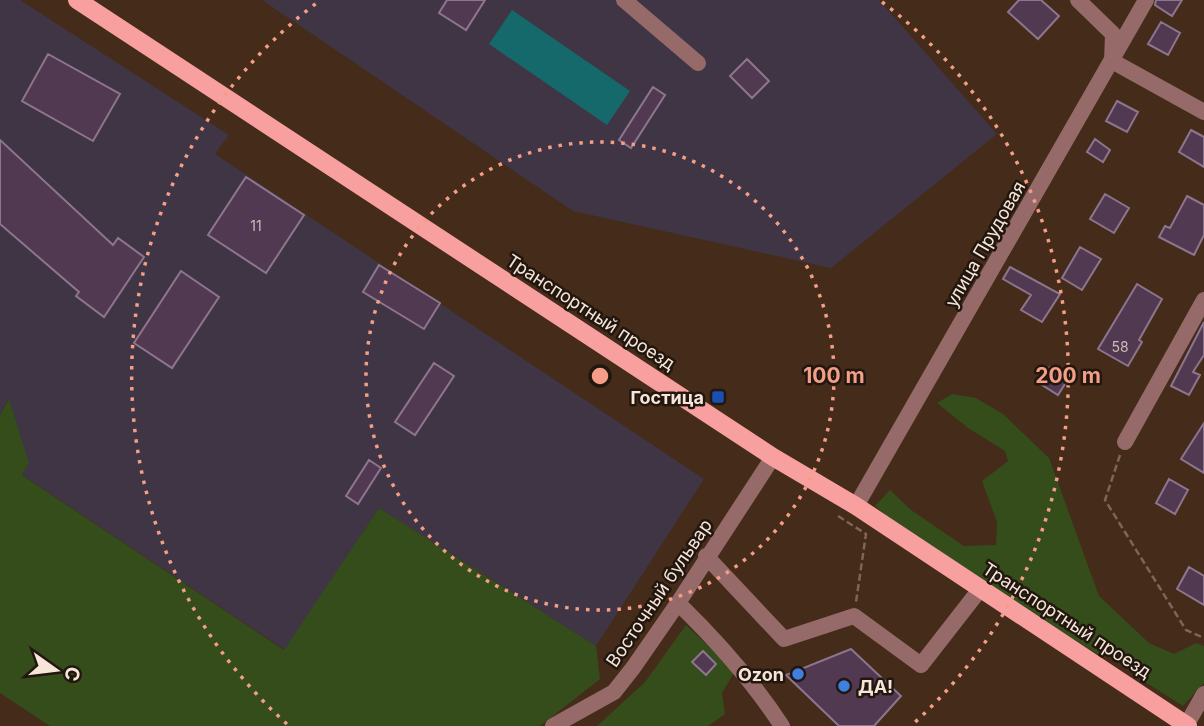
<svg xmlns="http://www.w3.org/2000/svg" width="1204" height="726" font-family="Inter,sans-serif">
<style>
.industrial{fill:#3f3544}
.green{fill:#344d1a}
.water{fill:#16696a}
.building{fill:#513a51;stroke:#8e758e;stroke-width:2}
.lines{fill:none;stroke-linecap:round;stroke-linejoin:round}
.path{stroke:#7d6656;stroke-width:2.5;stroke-dasharray:7 3.5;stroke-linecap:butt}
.minor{stroke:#956a69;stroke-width:16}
.major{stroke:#f8a0a0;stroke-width:18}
.ring{fill:none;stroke:#f49e87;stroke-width:3.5;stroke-dasharray:3.5 7}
.transit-dot{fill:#1a4fb4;stroke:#22170f;stroke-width:2.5}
.shop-dot{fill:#3f7fe0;stroke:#22170f;stroke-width:2.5}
.labels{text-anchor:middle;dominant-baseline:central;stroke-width:5;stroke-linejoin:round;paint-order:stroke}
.number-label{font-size:14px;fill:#cebab8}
.street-label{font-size:18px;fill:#f7e5da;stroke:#22170f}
.poi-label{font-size:18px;font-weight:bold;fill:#f7e5da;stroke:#22170f;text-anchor:end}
.centre{fill:#f49e87;stroke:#22170f;stroke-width:3.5}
.ring-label{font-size:21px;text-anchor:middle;font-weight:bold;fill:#f49e87;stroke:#22170f;stroke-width:5;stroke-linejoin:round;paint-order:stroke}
</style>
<rect width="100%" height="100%" fill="#452b19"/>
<path class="industrial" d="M0,0H20L229,135L215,154L704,479L596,646L379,508L285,650L21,474L8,400L0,415Z
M262,0H879L997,134L831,268L573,211Z"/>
<path class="green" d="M952,394L976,398L1003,414L1049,458L1099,596L1149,643L1174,654L1196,643L1204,646V683L1183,706L1142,680L1134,665L1111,650L1104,658C1029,611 940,563 875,506L890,490L911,510L964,546L996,545L997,522L982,481L1008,461L1005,451L968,428L937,403Z
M9,399L29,463L22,475L284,650L379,508L596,646L600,679L540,726H50L0,693V415Z
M686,625L735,671L722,693L725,714L708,726H597L645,682Z"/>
<path class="water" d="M512,10L630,91L607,125L489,44Z"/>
<path class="building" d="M447,0H485L466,30L439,13Z
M1019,0H1041L1059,16L1038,39L1008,12Z
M1156,0H1182L1172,16L1155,5Z
M1161,22L1180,33L1168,55L1148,44Z
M48,54L120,94L93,141L22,101Z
M747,59L769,81L752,98L730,76Z
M653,87L665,95L631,148L619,140Z
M1117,101L1138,112L1127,132L1106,121Z
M1191,130L1204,137V167L1179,152Z
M1095,139L1110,150L1103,162L1087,152Z
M0,140L113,245L118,238L144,257L104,317L76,296L79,292L0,224Z
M246,177L304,215L266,273L208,235Z
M1105,194L1129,208L1114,233L1090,219Z
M1187,196L1204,205V235L1194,255L1159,237L1165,226L1170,228Z
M1080,247L1101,259L1082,290L1062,278Z
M379,265L440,303L424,329L363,292Z
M1010,267L1060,294L1042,322L1021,310L1031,295L1003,279Z
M181,271L219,297L172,368L134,343Z
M1137,284L1162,299L1139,340L1142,342L1128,366L1098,349Z
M1204,322V355L1193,372L1200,375L1189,395L1171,386Z
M434,363L454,376L415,435L395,422Z
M1050,367L1068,379L1058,395L1039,383Z
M1204,423V473L1181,459Z
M369,460L381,468L358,504L346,496Z
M1169,479L1188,490L1175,514L1156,503Z
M1189,567L1204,576V605L1177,589Z
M851,649L901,696L874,726H839L786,675Z
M703,651L716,664L706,675L692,662Z"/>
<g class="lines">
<path class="path" d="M1120,455L1105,500L1186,630L1204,638
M838,516L866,534L856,602"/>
<path class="minor" d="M624,0L698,63
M1078,0L1113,34L1112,61L1204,112
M1125,442L1204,300
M856,506L1146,0
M706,556L784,639L854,616L921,665L981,588
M678,603C717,641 752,680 782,726
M1187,724L1204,694
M553,726L614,692L633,668L678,603L773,457"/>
<path class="major" d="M77,0L773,457L856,506L1188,726"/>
</g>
<g class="ring">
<circle cx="600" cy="376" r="234"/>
<path d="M287 724A468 468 0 0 1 318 2M882 2A468 468 0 0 1 913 724"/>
</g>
<rect class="transit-dot" x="711" y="390" width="14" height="14" rx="3.5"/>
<g class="shop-dot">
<circle cx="798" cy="674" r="7"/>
<circle cx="844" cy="686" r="7"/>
</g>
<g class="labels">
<g class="number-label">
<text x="256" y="225">11</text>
<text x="1120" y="346">58</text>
</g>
<g class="street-label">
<text transform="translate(985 244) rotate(-60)">улица Прудовая</text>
<text transform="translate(591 312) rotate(33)">Транспортный проезд</text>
<text transform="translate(659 593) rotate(-56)">Восточный бульвар</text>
<text transform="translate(1067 620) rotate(33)">Транспортный проезд</text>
</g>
<g class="poi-label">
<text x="704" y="397">Гостица</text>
<text x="784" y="674">Ozon</text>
<text x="858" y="686" text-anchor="start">ДА!</text>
</g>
</g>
<circle cx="600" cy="376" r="10" class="centre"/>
<g class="ring-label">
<text x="834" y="383">100 m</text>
<text x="1068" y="383">200 m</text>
</g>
<g transform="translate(56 670) rotate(104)" stroke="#22170f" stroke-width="5" paint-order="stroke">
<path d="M0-5L12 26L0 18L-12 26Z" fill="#f7e5da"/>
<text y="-10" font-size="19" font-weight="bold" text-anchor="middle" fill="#f7e5da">С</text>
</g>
</svg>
